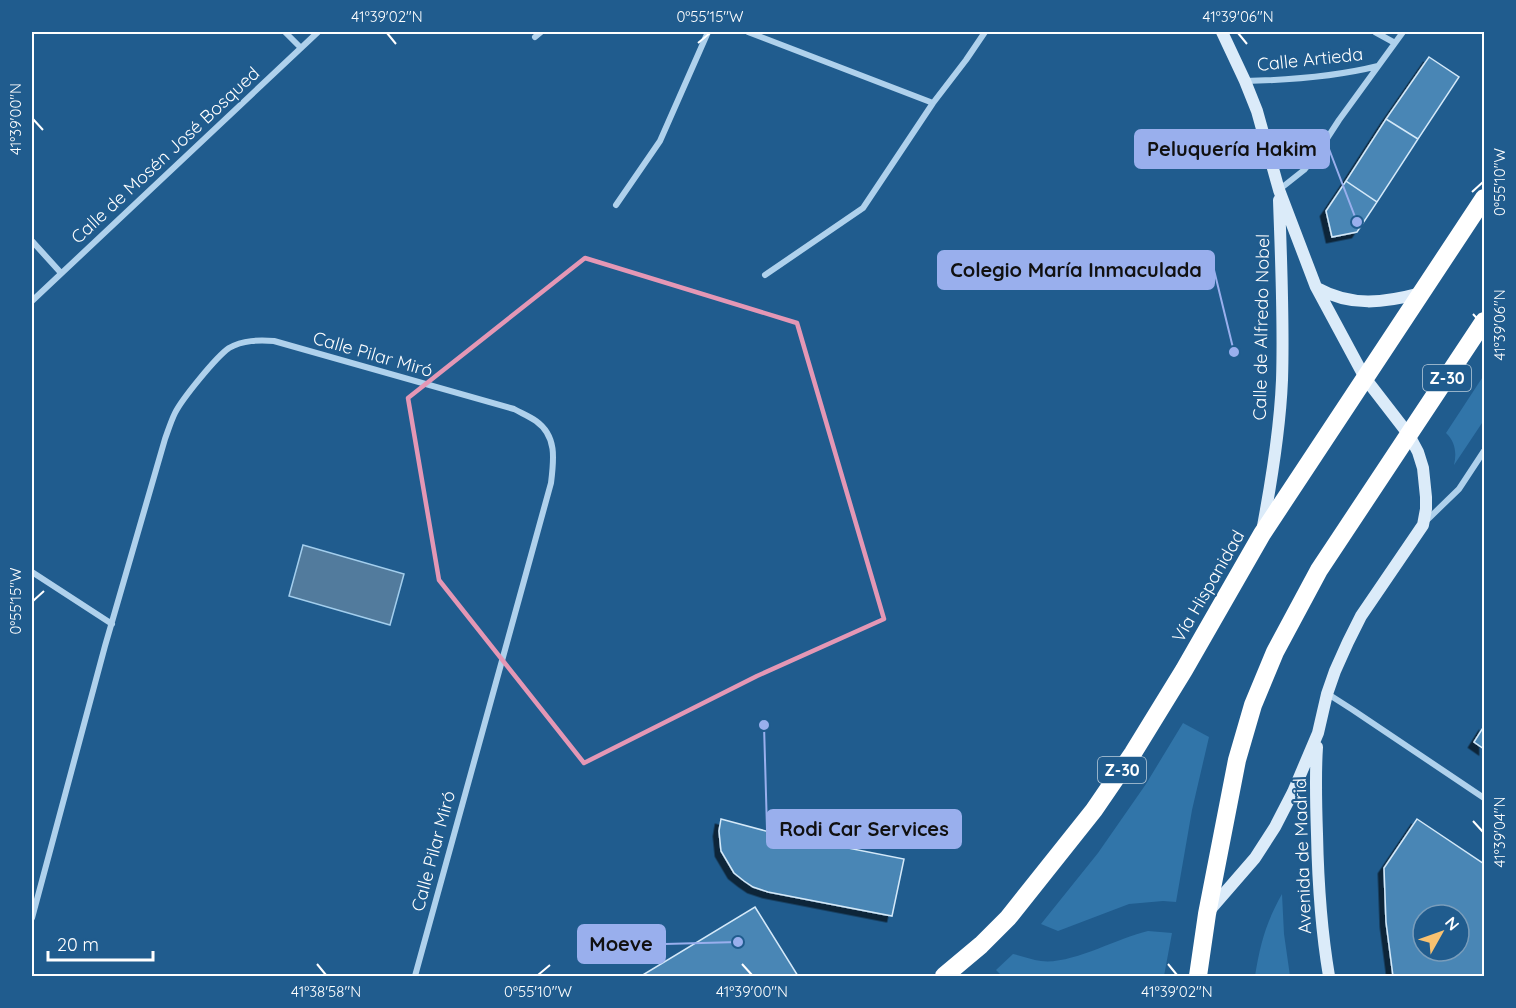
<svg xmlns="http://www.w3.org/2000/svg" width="1516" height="1008" font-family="Quicksand,sans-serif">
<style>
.green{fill:#3175a9}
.water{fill:#527b9d;stroke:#a3ceed;stroke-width:1.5}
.building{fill:#4986b5;stroke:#d4e9f9;stroke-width:1.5;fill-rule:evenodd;filter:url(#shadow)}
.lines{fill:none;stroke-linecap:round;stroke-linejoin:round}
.street{stroke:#afd1ec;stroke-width:6}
.secondary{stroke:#dbebf9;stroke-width:12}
.highway{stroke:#fff;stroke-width:18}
.marked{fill:none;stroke:#e497b5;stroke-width:4.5;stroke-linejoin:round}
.ticks{fill:none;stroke:#fff;stroke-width:2}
.labels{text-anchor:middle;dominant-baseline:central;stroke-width:4.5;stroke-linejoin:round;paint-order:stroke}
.shield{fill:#205c8e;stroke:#bccedd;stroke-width:1.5}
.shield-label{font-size:16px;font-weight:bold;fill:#fff}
.street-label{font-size:18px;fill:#fff;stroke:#205c8e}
.leader{fill:none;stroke:#99afed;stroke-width:2}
.callout-dot{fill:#99afed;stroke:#205c8e;stroke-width:2}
.callout{fill:#99afed;stroke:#99afed;stroke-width:2}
.callout-label{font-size:20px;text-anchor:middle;font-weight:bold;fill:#111}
.neatline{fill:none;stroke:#fff;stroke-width:2}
.ticks-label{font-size:15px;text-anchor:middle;fill:#fff}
</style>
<defs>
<filter id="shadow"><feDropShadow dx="-5.5" dy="5.5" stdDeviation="0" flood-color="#0009"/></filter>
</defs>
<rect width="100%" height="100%" fill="#205c8e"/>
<path class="green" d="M1484,375V420L1454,465C1457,453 1455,441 1446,433Z
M1183,723L1209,737L1192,810L1176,902L1163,901L1129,904L1058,931L1041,924L1098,853L1146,784Z
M1282,894L1284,934L1290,976H1255C1260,945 1266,922 1282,894Z
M1148,931L1172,933L1164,976H1019L1001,975L996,970L1013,954C1022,956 1032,960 1041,961C1071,965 1117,938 1148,931Z"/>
<path class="water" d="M303,545L404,574L390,625L289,596Z"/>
<path class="building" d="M1429,57L1459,77L1418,139L1386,119Z
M1386,119L1418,139L1377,202L1346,181Z
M1346,181L1377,202L1357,232L1332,237L1326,211Z
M1484,726V749L1474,742Z
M721,819L777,834L904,859L892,916L768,892L753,887L744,881L734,873L721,851L719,831Z
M1417,819L1484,864V976H1393L1386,922L1384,868ZM1423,915H1459V951H1423Z
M755,907L798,976H641Z"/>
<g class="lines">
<path class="street" d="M285,32L301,48
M748,32L933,103
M1375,32L1395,43
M535,37L541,32
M1245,81C1290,80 1334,77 1378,66
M1280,189L1304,170L1315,157L1339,120L1403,32
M616,205L660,141L708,32
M32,241L61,273
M765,275L863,208L933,103L966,60L985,32
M32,301L318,32
M1425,522L1459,489L1484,451
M32,572L112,624
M1328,694L1353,710L1484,798
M32,918L105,646L165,439C168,431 171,421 175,413C182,399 216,357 229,348C243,340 259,340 274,341L514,409C521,413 529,416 536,421C557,436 554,459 551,483L415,976"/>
<path class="secondary" d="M1317,288C1351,307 1384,303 1421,293
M1263,526C1272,478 1280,429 1282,380C1284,320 1281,260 1279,200
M1317,747C1315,776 1316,805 1317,834C1318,882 1321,929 1329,976
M1209,911L1255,858L1275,827L1293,792L1318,733L1327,694L1335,671L1348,642L1361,616L1423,525L1426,509V497L1423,468L1418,452L1409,435L1365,378L1316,287L1279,190L1257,111L1245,81L1222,32"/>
<path class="highway" d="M944,976L981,945L1008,918L1094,810L1133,753L1184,670L1262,534L1484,198
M1198,976L1207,914L1237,760L1253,705L1275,652L1319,570L1484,321"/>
</g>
<path class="marked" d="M585,258L797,323L884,619L757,676L584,763L439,580L408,398Z"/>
<path class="ticks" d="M387,33L396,44M1238,33L1247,44M698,43L710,33M33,119L43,130M1472,192L1483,182M1473,314L1483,325M33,601L44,591M1473,821L1483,832M317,964L326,975M742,964L752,975M1168,964L1177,975M538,975L550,965"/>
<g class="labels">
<g class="shield">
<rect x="1423" y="365" width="48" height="26" rx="4.5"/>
<rect x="1098" y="757" width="48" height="26" rx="4.5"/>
</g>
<g class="shield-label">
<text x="1447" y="378">Z-30</text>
<text x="1122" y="770">Z-30</text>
</g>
<g class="street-label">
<text transform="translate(1310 59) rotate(-6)">Calle Artieda</text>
<text transform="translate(165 155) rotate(-43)">Calle de Mosén José Bosqued</text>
<text transform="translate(1261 327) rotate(-89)">Calle de Alfredo Nobel</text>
<text transform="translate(373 354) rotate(16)">Calle Pilar Miró</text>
<text transform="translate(1208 586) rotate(-60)">Vía Hispanidad</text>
<text transform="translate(433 851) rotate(-75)">Calle Pilar Miró</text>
<text transform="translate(1302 856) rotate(-92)">Avenida de Madrid</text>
</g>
</g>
<path class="leader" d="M1357 222L1329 149M1234 352L1214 270M764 725L767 829M738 942L665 944"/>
<g class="callout-dot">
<circle cx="1357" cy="222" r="6"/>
<circle cx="1234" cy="352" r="6"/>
<circle cx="764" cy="725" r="6"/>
<circle cx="738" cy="942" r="6"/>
</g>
<g class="callout">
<rect x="1135" y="130" width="194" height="38" rx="6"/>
<rect x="938" y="251" width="276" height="38" rx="6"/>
<rect x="767" y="810" width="194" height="38" rx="6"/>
<rect x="578" y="925" width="87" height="38" rx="6"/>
</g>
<g class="callout-label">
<text x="1232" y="156">Peluquería Hakim</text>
<text x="1076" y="277">Colegio María Inmaculada</text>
<text x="864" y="836">Rodi Car Services</text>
<text x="621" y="951">Moeve</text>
</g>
<rect width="1516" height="1008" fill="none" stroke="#205c8e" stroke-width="66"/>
<g transform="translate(1441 933) rotate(50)"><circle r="28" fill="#205c8e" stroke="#799dbb" stroke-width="1.5"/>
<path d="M0-4.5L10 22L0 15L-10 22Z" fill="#f9c270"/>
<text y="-9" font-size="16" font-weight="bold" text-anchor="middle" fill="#ffffff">N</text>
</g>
<path d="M48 951v9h105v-9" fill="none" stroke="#ffffff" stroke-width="3"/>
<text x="57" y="951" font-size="18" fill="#ffffff" stroke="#205c8e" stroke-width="4.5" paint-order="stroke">20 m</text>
<rect x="33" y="33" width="1450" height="942" class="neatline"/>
<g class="ticks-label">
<text x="387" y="22">41°39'02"N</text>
<text x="710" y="22">0°55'15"W</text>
<text x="1238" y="22">41°39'06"N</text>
<text transform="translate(16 119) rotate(-90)" y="5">41°39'00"N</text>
<text transform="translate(1500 182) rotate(-90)" y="5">0°55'10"W</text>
<text transform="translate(1500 325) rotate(-90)" y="5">41°39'06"N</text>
<text transform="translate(16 601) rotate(-90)" y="5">0°55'15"W</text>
<text transform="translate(1500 832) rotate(-90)" y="5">41°39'04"N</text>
<text x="326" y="997">41°38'58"N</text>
<text x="538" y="997">0°55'10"W</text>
<text x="752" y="997">41°39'00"N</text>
<text x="1177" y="997">41°39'02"N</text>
</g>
</svg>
